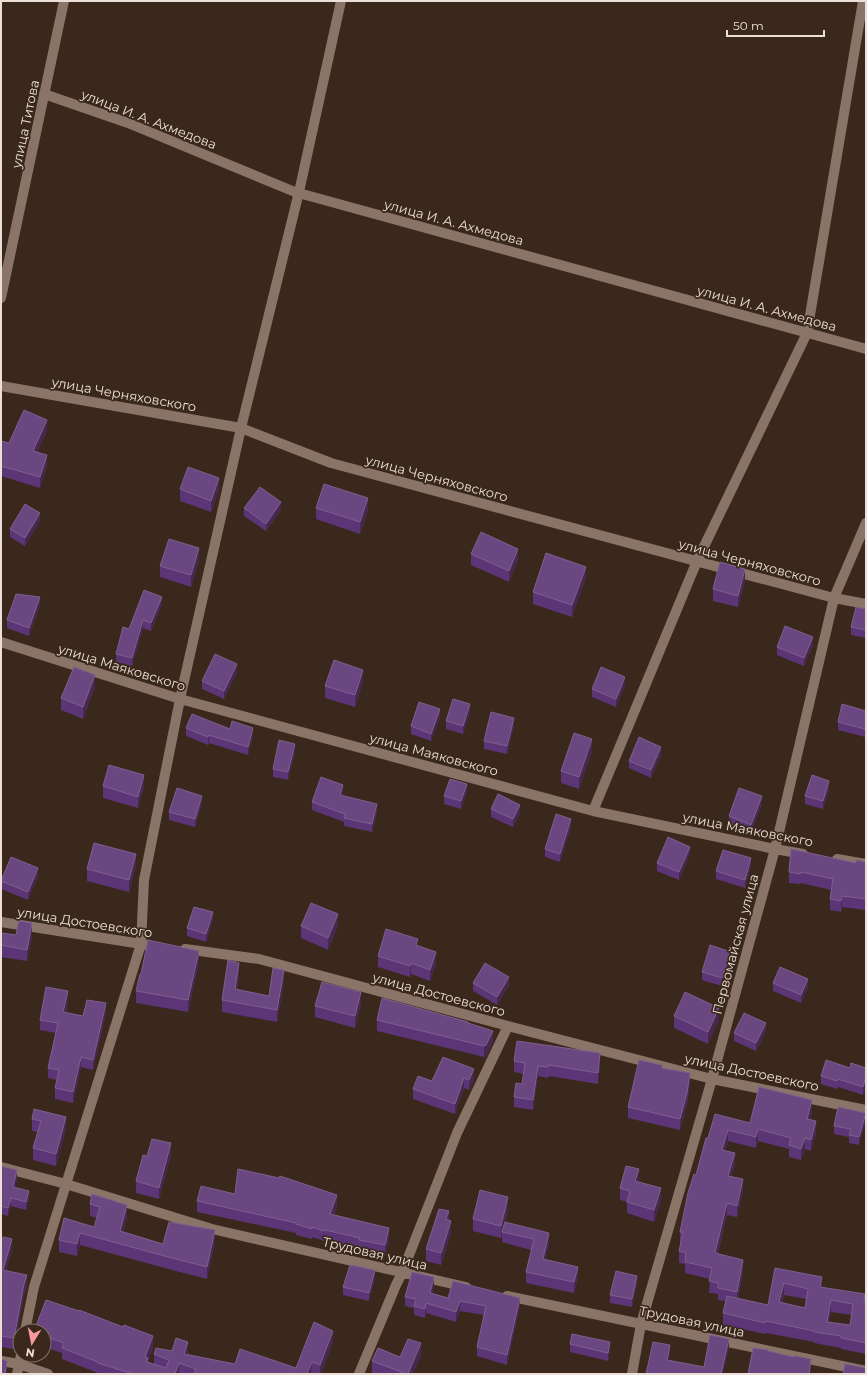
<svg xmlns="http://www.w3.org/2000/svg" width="867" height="1375" font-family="Montserrat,sans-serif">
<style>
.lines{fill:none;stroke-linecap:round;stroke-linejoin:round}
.minor{stroke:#8a7467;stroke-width:10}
.wall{fill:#5b3576;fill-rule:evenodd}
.shaded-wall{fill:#47284e}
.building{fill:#6a4781;stroke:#7e5f8e;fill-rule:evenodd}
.labels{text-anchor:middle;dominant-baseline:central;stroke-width:3.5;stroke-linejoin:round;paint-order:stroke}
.street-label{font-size:13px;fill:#ebdfd7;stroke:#3a281c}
</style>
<rect width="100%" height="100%" fill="#3a281c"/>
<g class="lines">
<path class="minor" d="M44,94L128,123L295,192L866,349
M1,298L64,1
M1,386L241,428L331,463L834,598L866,604
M1,642L180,699L593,811L775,849L803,854
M593,811L697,561L807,333L863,1
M837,859L866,864
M1,922L148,945
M185,949L259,959L508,1026L712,1079L866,1110
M1,1167L66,1184L212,1229L466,1287
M507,1296L866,1371
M25,1331L34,1287L141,944L144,880L180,699L241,428L299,192L341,1
M1,1361L19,1364L48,1374
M17,1374L21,1355
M359,1374L396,1285L402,1273L457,1133L508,1026
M632,1374L641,1324L712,1079L775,849L834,598L866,523"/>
</g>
<path class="wall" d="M47,431L37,452L47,465L40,488L1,476V441L9,443Z
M180,489L219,490L211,512L180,501Z
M244,508L281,510L266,531L244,516Z
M316,508L368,510L360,534L316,519Z
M40,521L25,546L10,537V529Z
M471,554L518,560L509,582L471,565Z
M199,560L191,587L160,577V566Z
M586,578L572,617L533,604V592Z
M745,581L738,607L713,601V589Z
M162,604L151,631L143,628L132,666L116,662V654L129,629Z
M40,605L29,636L7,628V620Z
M866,609V638L851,635V627Z
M813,645L804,666L777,655V647Z
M237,672L224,699L202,689V681Z
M363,682L355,707L325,698V686Z
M625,685L616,707L592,697V689Z
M95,687L83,719L61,710V698Z
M866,711L865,737L838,730V722Z
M470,712L463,734L446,729V721Z
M440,717L431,741L411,734V726Z
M514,726L507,754L484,749V741Z
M186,728L230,729L253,736L248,755L209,743L208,745L186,736Z
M592,751L579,789L561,783V771Z
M295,752L288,780L273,777V769Z
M661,755L651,778L629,768V761Z
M103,786L144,787L138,808L103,798Z
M829,789L823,809L805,804V796Z
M467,792L461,809L444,804V796Z
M343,793L342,796L377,812L372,832L344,826V822L312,810V802Z
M202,804L195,827L169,820V812Z
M762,804L751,833L729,824V816Z
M491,809L520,813L513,827L491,817Z
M571,827L560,862L545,857V849Z
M690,854L679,880L657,871V863Z
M866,862V910L842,907L841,912L830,910V899L831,890L801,883L800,884L789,883V872L856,863Z
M136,866L129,892L87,881V869Z
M751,866L745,888L716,879V871Z
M38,876L28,900L1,889V881Z
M213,920L206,942L187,936V928Z
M301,926H338L328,950L301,938Z
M1,933L16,935H32L27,961L1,957Z
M418,945L436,964L430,981L411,974L410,977L378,967V956Z
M731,960L722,986L702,980V972Z
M199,963L188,1012L136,1003V991Z
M239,974L237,990L269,996L284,982L277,1022L222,1012V1000Z
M473,983L509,985L497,1005L473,991Z
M773,983L808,987L801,1003L773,991Z
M68,1001L66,1013L83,1016L106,1013L93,1070L81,1067L73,1103L55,1099V1088L57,1080L48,1078V1068L56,1033L40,1030V1020Z
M361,1004L355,1028L315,1017V1006Z
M674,1016L719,1020L708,1044L674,1028Z
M377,1020L468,1023L493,1042L486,1056L484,1057L377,1031Z
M766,1031L756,1051L734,1041V1033Z
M443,1057L474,1080L469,1090L464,1088L455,1114L413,1099V1089L432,1081Z
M514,1061L600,1064L598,1084L549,1076L548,1078L538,1076L533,1110L514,1107V1097L522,1084L524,1074L514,1072Z
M662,1068L690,1084L687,1104L680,1130L628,1118V1107Z
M850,1068H866V1084L863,1095L838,1087L837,1089L821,1084V1076Z
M812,1112L810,1120L816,1133L811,1151L805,1149L801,1160L789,1157V1149L758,1141L756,1148L728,1141L725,1151L735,1165L731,1176L743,1191L737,1217L727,1215L718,1254L743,1272L738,1298L768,1305L775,1268L866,1304V1354L841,1349V1348L814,1343V1342L766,1333L765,1334L723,1325V1313L726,1301L718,1300V1294L709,1293L710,1279L685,1273V1264L679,1263V1251L681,1243H680V1232L696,1175L708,1138L715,1114L750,1123ZM784,1295L806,1299L805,1308L782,1303ZM831,1312L852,1315L850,1325L829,1323Z
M866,1113L859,1145L849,1143V1137L834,1134V1126Z
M32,1119L66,1128L56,1166L33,1160V1148L38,1132L32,1131Z
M171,1155L159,1199L136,1193V1181L147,1156Z
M1,1166L17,1178L15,1188L29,1199L26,1210L11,1206L8,1216L1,1214Z
M639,1181L638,1182L661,1200L654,1222L627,1213V1202L620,1200V1188Z
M92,1194L127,1217L123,1232L163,1244L215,1242L207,1279L172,1270L80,1245L77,1256L59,1252V1240L94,1227L97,1218L90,1216V1204Z
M235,1194L337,1206L334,1215L389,1239L385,1256L359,1251V1248L325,1240L324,1241L312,1237V1239L296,1235V1233L197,1212V1201Z
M508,1208L505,1222L549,1244L545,1260L578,1277L574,1293L526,1283V1272L531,1250L502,1242V1234L501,1238L473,1231V1219Z
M451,1233L441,1265L426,1261V1249Z
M1,1242L12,1250L6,1271L27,1286L24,1295L14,1349L1,1347Z
M375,1278L369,1301L343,1295V1287Z
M637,1284L632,1307L610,1303V1295Z
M434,1286L432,1293L448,1298L520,1307L507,1365L477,1356V1347L484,1315L460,1311L456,1322L426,1313L425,1318L414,1315V1308L405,1306V1297Z
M44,1331L153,1348L148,1360V1362L154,1364V1354L172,1351L188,1353L187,1354L235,1364L296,1368L333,1342L321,1374H315L312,1373L311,1374H98V1373L62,1359V1353L44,1347Z
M570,1344L610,1350L608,1361L570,1352Z
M421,1355L413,1374H376L372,1373V1361Z"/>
<path class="shaded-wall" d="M47,420V431L33,461V451Z
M47,455V465L40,488V477Z
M219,478V490L211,512V501Z
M368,498V510L360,534V522Z
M281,502V510L266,531V524Z
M40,513V521L25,546V538Z
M199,548V560L191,587V575Z
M518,549V560L509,582V571Z
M586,567V578L572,617V605Z
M745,569V581L738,607V596Z
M40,597V605L29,636V628Z
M162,597V604L151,631V623Z
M143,620V628L132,666V658Z
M813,637V645L804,666V658Z
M237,664V672L224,699V691Z
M363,670V682L355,707V695Z
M95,675V687L83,719V707Z
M625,677V685L616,707V699Z
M470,704V712L463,734V726Z
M440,709V717L431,741V734Z
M514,718V726L507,754V746Z
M866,726V734L865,737V729Z
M253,728V736L248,755V747Z
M209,735V743L208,745V737Z
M592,739V751L579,789V777Z
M295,744V752L288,780V772Z
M661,747V755L651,778V770Z
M144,775V787L138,808V797Z
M829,781V789L823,809V801Z
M467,784V792L461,809V801Z
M343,785V793L340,803V795Z
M202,796V804L195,827V819Z
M762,796V804L751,833V825Z
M377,804V812L372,832V824Z
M520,805V813L513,827V819Z
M571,819V827L560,862V854Z
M690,847V854L679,880V872Z
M136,854V866L129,892V880Z
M751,858V866L745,888V880Z
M38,868V876L28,900V892Z
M842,896V907L841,912V901Z
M213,912V920L206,942V934Z
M338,914V926L328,950V938Z
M32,923V935L27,961V950Z
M199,951V963L188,1012V1000Z
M436,952V964L430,981V970Z
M731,952V960L722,986V978Z
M239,963V974L235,1001V989Z
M411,963V974L410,977V966Z
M284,970V982L277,1022V1010Z
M509,977V985L497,1005V997Z
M808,979V987L801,1003V995Z
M68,991V1001L63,1022V1012Z
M361,992V1004L355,1028V1016Z
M106,1003V1013L93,1070V1060Z
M719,1008V1020L708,1044V1032Z
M766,1023V1031L756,1051V1043Z
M493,1031V1042L486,1056L484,1057V1046Z
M600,1053V1064L598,1084V1073Z
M81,1057V1067L73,1103V1092Z
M538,1066V1076L533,1110V1100Z
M474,1069V1080L469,1090V1080Z
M690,1073V1084L687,1104L680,1130V1119Z
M866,1076V1084L863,1095V1087Z
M464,1078V1088L455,1114V1104Z
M812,1100V1112L807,1130V1119Z
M866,1114V1122L859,1145V1137Z
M66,1117V1128L56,1166V1154Z
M816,1121V1133L811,1151V1140Z
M758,1129V1141L756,1148V1137Z
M728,1130V1141L722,1162V1150Z
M805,1138V1149L801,1160V1149Z
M171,1143V1155L159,1199V1188Z
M735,1153V1165L728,1187V1176Z
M639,1169V1181L635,1193V1181Z
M17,1170V1178L13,1195V1187Z
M743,1179V1191L737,1217V1206Z
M661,1188V1200L654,1222V1210Z
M29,1191V1199L26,1210V1202Z
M337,1195V1206L330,1225V1214Z
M508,1197V1208L502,1232L501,1238V1226Z
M11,1198V1206L8,1216V1208Z
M727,1203V1215L715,1265V1253Z
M127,1205V1217L120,1243V1231Z
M449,1211V1223L446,1219Z
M451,1221V1233L441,1265V1253Z
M389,1228V1239L385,1256V1245Z
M215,1230V1242L207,1279V1267Z
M80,1233V1245L77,1256V1244Z
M549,1233V1244L543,1270V1259Z
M12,1239V1250L3,1281V1270Z
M743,1260V1272L737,1304V1292Z
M578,1267V1277L574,1293V1282Z
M375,1270V1278L369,1301V1293Z
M27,1275V1286L24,1295L14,1349V1338L24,1284Z
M637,1276V1284L632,1307V1299Z
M434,1277V1286L430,1302V1293Z
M822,1277V1289L820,1287Z
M784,1283V1295L779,1314V1302Z
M520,1298V1307L507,1365V1355Z
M831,1300V1312L827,1334V1322Z
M460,1301V1311L456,1322V1312Z
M426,1303V1313L425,1318V1309Z
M333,1331V1342L321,1374H320V1365Z
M153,1336V1348L148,1360V1370L145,1357Z
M729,1339V1349L723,1374H721Z
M188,1342V1353L184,1365V1354Z
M610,1342V1350L608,1361V1353Z
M421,1343V1355L413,1374H408Z
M670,1345V1355L667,1370V1360Z
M811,1359V1367L810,1374H809Z
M7,1361V1371L6,1374H5Z
M312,1362L311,1374H307Z
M179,1363V1374H175Z"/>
<path class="building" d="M24,410L47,420L33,451L47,455L40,477L1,466V441L9,443Z
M188,467L219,478L211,501L180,489Z
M324,484L368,498L360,522L316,508Z
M260,487L281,502L266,524L244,508Z
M25,504L40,513L25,538L10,529Z
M481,532L518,549L509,571L471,554Z
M169,539L199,548L191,575L160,566Z
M546,553L586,567L572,605L533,592Z
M720,562L745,569L738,596L713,589Z
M144,590L162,597L151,623L143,620L132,658L116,654L123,627L129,629Z
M16,594L40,597L29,628L7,620Z
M856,607L866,609V630L851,627Z
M785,626L813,637L804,658L777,647Z
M215,654L237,664L224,691L202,681Z
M334,660L363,670L355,695L325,686Z
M74,667L95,675L83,707L61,698Z
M601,667L625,677L616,699L592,689Z
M453,699L470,704L463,726L446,721Z
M419,702L440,709L431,734L411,726Z
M842,704L866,711V726L865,729L838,722Z
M491,712L514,718L507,746L484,741Z
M192,714L230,729L232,721L253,728L248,747L209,735L208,737L186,728Z
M574,733L592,739L579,777L561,771Z
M639,737L661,747L651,770L629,761Z
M279,740L295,744L288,772L273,769Z
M109,765L144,775L138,797L103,786Z
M812,775L829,781L823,801L805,796Z
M321,777L343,785L340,795L377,804L372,824L344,818L345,814L312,802Z
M450,779L467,784L461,801L444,796Z
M177,788L202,796L195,819L169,812Z
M739,788L762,796L751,825L729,816Z
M498,794L520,805L513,819L491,809Z
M556,814L571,819L560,854L545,849Z
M668,837L690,847L679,872L657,863Z
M94,843L136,854L129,880L87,869Z
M791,849L856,863V860L866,862V899L842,896L841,901L830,899L833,879L801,872L800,874L789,872Z
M723,850L751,858L745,880L716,871Z
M11,857L38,868L28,892L1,881Z
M311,903L338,914L328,938L301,926Z
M194,907L213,912L206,934L187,928Z
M19,921L32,923L27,950L1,945V933L16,935Z
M386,929L418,939L416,945L436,952L430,970L411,963L410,966L378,956Z
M148,940L199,951L188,1000L136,991L140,974H141Z
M710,945L731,952L722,978L702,972Z
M228,960L239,963L235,989L269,996L273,968L284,970L277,1010L222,1000Z
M485,963L509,977L497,997L473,983Z
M780,967L808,979L801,995L773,983Z
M322,982L361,992L355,1016L315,1006Z
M46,987L68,991L63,1012L83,1016L87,1000L106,1003L93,1060L81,1057L73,1092L55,1088L59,1070L48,1068L58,1023L40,1020Z
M685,992L719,1008L708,1032L674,1016Z
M382,998L468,1022V1023L493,1031L486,1045L484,1046L377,1020Z
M744,1013L766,1023L756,1043L734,1033Z
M517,1041L600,1053L598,1073L549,1065L548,1067L538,1066L533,1100L514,1097L516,1083L522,1084L525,1063L514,1061Z
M443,1057L474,1069L469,1080L464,1078L455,1104L413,1089L418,1076L432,1081Z
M639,1060L662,1065V1068L690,1073L687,1093L680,1119L628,1107Z
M826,1060L850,1068L851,1063L866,1068V1076L863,1087L838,1079L837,1081L821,1076Z
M759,1087L812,1100L807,1119L816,1121L811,1140L805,1138L801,1149L789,1145L791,1138L758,1129L756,1137L728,1130L722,1150L735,1153L728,1176L743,1179L737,1206L727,1203L715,1253L743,1260L737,1292L718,1288V1283L709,1281L712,1268L685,1262L686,1253L679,1251L683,1232H680L688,1193L694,1174L696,1175L706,1138H708L715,1114L750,1123Z
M838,1107L866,1113L859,1137L849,1135L851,1129L834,1126Z
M34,1109L66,1117L56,1154L33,1148L41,1121L32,1119Z
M152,1139L171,1143L159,1188L136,1181L143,1155L147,1156Z
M1,1166L17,1170L13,1187L29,1191L26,1202L11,1198L8,1208L1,1206Z
M626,1166L639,1169L635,1181L661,1188L654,1210L627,1202L630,1191L620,1188Z
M238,1169L279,1178L280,1176L337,1195L330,1214L389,1228L385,1245L359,1240L360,1238L325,1230L324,1231L312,1227V1229L296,1224V1223L197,1201L201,1186L235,1194Z
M480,1190L508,1197L501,1226L473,1219Z
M92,1194L127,1205L120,1231L163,1244L169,1222L215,1230L207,1267L172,1258L80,1233L77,1244L59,1240L64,1218L94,1227L100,1207L90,1204Z
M439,1209L449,1211L446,1219L451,1221L441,1253L426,1249Z
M505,1222L549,1233L543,1259L578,1267L574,1282L526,1272L534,1239L502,1232Z
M3,1237L12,1239L3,1270L27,1275L24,1284L14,1338L1,1336V1242Z
M350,1265L375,1270L369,1293L343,1287Z
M775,1268L822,1277L820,1287L865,1294L864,1304H866V1343L841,1338V1336L814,1332V1331L766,1321L765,1323L723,1313L727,1296L768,1305ZM784,1283L808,1289L805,1308L779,1302ZM831,1300L853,1304L850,1325L827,1322Z
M616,1271L637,1276L632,1299L610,1295Z
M412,1272L434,1277L430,1293L448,1298L453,1281L520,1298L507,1355L477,1347L486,1306L460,1301L456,1312L426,1303L425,1309L414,1306L416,1299L405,1297Z
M46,1300L79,1311V1310L123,1327L124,1325L153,1336L145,1357L148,1358L147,1362L166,1368L169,1360L154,1354L156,1348L172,1351L176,1338L188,1342L184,1354L235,1364L240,1349L296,1368L314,1322L333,1331L320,1365L312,1362L307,1374H194L196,1369L179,1363L175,1374H133L98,1363V1362L62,1348L64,1343L44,1336V1331H34Z
M572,1334L610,1342L608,1353L570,1344Z
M710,1335L729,1339L721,1374H646L653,1342L670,1345L667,1360L704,1367Z
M408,1339L421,1343L408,1374H407L372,1361L378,1348L400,1357Z
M753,1348L768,1350V1351L794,1357L795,1356L811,1359L809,1374H748Z
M1,1359L7,1361L5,1374H1Z
M845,1364L866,1368V1374H843Z"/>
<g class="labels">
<g class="street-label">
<text transform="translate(149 119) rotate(21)">улица И. А. Ахмедова</text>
<text transform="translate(25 124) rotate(-78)">улица Титова</text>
<text transform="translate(454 222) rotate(15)">улица И. А. Ахмедова</text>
<text transform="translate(767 308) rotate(15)">улица И. А. Ахмедова</text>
<text transform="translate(124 394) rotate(10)">улица Черняховского</text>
<text transform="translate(437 478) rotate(15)">улица Черняховского</text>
<text transform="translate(750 562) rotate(15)">улица Черняховского</text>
<text transform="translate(122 667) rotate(17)">улица Маяковского</text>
<text transform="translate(434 754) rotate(15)">улица Маяковского</text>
<text transform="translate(748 829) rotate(11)">улица Маяковского</text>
<text transform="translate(85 922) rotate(9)">улица Достоевского</text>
<text transform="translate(735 944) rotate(-75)">Первомайская улица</text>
<text transform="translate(439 994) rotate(15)">улица Достоевского</text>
<text transform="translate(752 1072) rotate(12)">улица Достоевского</text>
<text transform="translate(375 1253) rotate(13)">Трудовая улица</text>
<text transform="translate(692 1321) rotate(12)">Трудовая улица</text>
</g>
</g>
<rect width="867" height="1375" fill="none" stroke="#ebdfd7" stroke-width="4"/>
<g transform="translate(32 1343) rotate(190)"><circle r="19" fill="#3a281c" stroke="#817167"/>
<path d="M0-3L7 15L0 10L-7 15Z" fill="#f59b9d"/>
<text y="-6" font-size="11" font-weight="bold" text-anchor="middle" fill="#ebdfd7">N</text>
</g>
<path d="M727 30v6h97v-6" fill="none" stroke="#ebdfd7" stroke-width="2"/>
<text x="733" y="30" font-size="12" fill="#ebdfd7" stroke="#3a281c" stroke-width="3" paint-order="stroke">50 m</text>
</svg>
